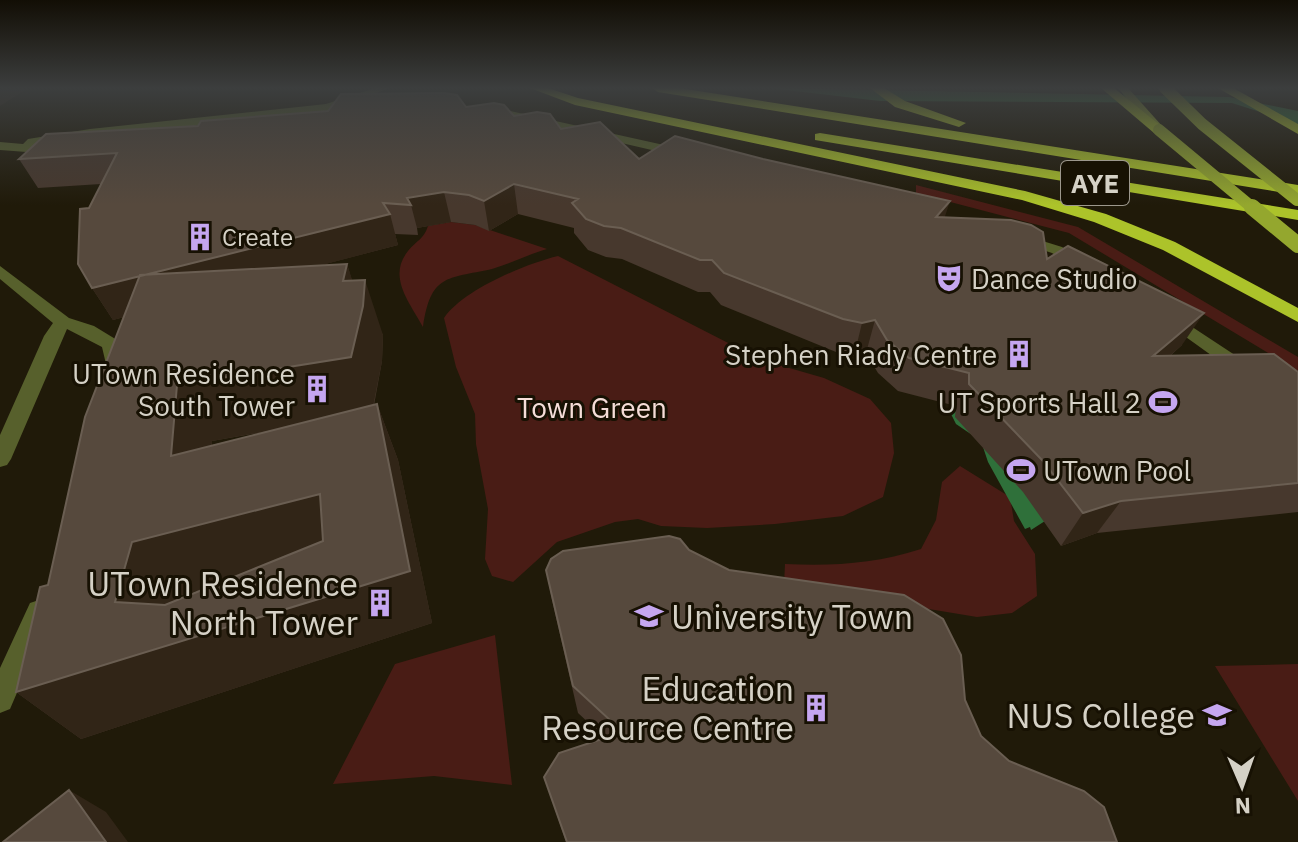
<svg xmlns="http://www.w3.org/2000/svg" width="1298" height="842" font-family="'IBM Plex Sans',sans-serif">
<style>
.green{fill:#491c15}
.water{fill:#2f703a}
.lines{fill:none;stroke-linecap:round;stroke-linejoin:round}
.minor{fill:#57602c;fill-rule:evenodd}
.major{fill:#94a72e;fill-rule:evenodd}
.highway{fill:#acc32a;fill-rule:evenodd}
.minor-bridge{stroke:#57602c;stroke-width:12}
.major-bridge-far1{stroke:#94a72e;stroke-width:12}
.major-bridge{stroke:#94a72e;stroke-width:16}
.wall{fill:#47382d;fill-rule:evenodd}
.shaded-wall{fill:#312517}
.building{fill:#56493d;stroke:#6a5e52;stroke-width:2;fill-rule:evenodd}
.labels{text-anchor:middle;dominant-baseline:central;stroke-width:6;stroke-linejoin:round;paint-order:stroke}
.far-poi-label{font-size:24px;fill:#d5d1c6;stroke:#171103;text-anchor:start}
.shield{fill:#171103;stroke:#9c978c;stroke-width:2}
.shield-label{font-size:26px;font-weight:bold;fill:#d5d1c6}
.poi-label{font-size:28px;fill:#d5d1c6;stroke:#171103;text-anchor:end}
.park-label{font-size:28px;fill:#f5ddd8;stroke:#171103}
.near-poi-label{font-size:34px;fill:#d5d1c6;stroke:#171103;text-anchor:end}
</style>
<rect width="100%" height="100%" fill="#201a09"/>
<path class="green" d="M916,185L1078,227L1298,357V371L1069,233L916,193Z
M451,222L475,225L547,249C529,254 510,264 492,269C446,279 431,274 423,327C410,303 387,277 408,251C416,241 424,239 428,226Z
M558,256L738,348L772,363L824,378L870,399L891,423L894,453L883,497L843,516L775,524L707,528L661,526L638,519L615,522L557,542L513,582L492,576L485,559L488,509L476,444L475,414L456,367L444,318C463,290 525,264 558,256Z
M960,466L1010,497L1014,521L1035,554L1037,596L1012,613L977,617L784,585L785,564C833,566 875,564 921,549L936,520L942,482Z
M495,635L512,785L434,776L333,784L395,664Z
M1298,664V801L1215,666Z"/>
<path class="water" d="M769,88L1229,97L1298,111V124L1232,103L880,101Z
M964,407L1045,521L1031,530L1030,527L1025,529L988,462L981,441L956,424L951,414Z"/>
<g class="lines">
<path class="minor" d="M375,88H390L327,110L38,145L46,149L40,153L0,150V142L23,144L28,139L90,129L326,104Z
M483,105L682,149L688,153L682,157L479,110V106Z
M1020,234L1062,247L1090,265L1088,268H1076L1052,253L1015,241L1013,238Z
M0,266L69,318L94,326L117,340L125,373L123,377H109L102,347L67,329L11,459L7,465L0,467V435L44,336L53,323L0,279Z
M1171,313L1250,365L1252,369L1250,373H1236L1165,322L1162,318Z
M39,600L48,603L52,611L10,709L0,713V668L30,603Z"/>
<path class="major" d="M1118,88H1128L1163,127V133H1155Z"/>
<path class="highway" d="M530,88H548L578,98L1025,191L1106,214L1175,242L1298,308V322L1163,250L1094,222L1022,200L575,105Z
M652,88H679L1298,185V195L658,92Z
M870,88H884L905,101L966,123L959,127L895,107Z
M1101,88H1114L1166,130L1164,133H1154Z
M1218,88H1233L1298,124V134Z
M820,133L1298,210V220L815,140V134Z"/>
<path class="minor-bridge" d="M289,118L356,106"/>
<path class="major-bridge-far1" d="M1165,88L1202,124L1297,200
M1159,130L1254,209"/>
<path class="major-bridge" d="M1252,207L1298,245"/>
</g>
<path class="wall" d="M466,107L514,116L561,129L639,159L945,217L1047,259L1182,345L1170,356L1298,372V512L1097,533L1061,546L1023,492L955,417L956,406L898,391L878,373L866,353L854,356L836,352L721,305L710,292H698L622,259L606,257L588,250L574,233V228L518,214L489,231L475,225L451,222L417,228L418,235L395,234L398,245L321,265L347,264L352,281L383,335L382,361L374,405L377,404L398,460L432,623L81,739L16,692L48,585L124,317L113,320L92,288L89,208L101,184L38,188L19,159L198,126ZM275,430L212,445V441ZM213,586L177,600L178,596Z
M689,550L965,700L981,736L1009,761L1117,842H566L544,777L605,738L578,713L552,600L546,570Z"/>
<path class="shaded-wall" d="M0,88H28L0,106Z
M514,184L518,214L489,231L484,201Z
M444,192L451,222L417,228L411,205L407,198Z
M950,201L940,232L936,217Z
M390,214L398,245L113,320L92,288Z
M347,264L362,310L365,280L383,335L382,361L372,412L212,441L209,511L171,456L177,385L343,281Z
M1204,313L1182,345L1132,389L1153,356Z
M875,320L866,353L854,356L862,323Z
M377,404L398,460L432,623L81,739L16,692L115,602L132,542L320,494L348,549L178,596L167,646L410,571Z
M1121,501L1097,533L1061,546L1083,513Z
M69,790L106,812L128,842H106Z"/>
<path class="building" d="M444,93L457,95L466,107L494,103L504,105L514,116L537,112L550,114L561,129L600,122L639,159L675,136L763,159L950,201L936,217L1011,220L1031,225L1043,232L1047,259L1068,246L1204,313L1153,356L1274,354L1298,372V483L1121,501L1083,513L1042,460L969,384V373L909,358L887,340L875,320L862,323L843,319L724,273L712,260H700L621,228L604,226L586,219L572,203L578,199L514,184L484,201L469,195L444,192L407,198L411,205L383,203L390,214L92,288L78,264L80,209L89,208L117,153L19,159L46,134L198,126L201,121L328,111L341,94Z
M347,264L343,281L365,280L363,306L351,357L177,385L171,456L377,404L410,571L16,692L40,587L48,585L85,417L140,275ZM320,494L323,541L165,605L115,602L132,542Z
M669,536L680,539L689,550L729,570L904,595L943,619L961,655L965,700L981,736L1009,761L1084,791L1104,807L1117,842H567L544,777L559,753L623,732L573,686L546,570L551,559L563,551Z
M69,790L106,842H3Z"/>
<linearGradient id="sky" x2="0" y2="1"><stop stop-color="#120e05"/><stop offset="0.43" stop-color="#3c3e3e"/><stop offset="1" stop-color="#3c3e3e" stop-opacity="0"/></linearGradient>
<rect width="1298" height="205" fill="url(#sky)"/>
<defs>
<symbol id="building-bare" viewBox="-9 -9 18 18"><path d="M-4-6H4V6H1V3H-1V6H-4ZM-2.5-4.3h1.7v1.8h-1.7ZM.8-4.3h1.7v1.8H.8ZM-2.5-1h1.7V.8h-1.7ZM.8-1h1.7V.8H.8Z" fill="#c5a6f0" stroke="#171103" stroke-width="2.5" paint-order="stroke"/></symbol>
<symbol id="theatre-bare" viewBox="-9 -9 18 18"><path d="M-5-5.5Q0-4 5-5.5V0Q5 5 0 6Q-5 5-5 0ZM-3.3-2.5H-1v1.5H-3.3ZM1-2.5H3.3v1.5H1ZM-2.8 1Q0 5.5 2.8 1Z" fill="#c5a6f0" stroke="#171103" stroke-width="2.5" paint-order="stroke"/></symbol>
<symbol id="stadium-bare" viewBox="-9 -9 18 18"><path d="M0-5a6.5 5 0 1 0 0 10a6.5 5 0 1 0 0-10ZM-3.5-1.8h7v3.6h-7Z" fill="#c5a6f0" stroke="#171103" stroke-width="2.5" paint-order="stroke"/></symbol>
<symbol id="university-bare" viewBox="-9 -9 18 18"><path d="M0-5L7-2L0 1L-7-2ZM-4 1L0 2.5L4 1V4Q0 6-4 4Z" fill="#c5a6f0" stroke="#171103" stroke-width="2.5" paint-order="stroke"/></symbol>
</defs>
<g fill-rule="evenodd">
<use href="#building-bare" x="180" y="217" width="40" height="40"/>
<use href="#theatre-bare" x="929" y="258" width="40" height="40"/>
<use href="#building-bare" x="999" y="334" width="40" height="40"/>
<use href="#building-bare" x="297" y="369" width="40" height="40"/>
<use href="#stadium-bare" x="1143" y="382" width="40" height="40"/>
<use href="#stadium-bare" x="1001" y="450" width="40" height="40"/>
<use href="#building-bare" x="360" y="583" width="40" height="40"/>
<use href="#university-bare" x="629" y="596" width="40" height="40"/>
<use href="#building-bare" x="796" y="688" width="40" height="40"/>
<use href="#university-bare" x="1197" y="695" width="40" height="40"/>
</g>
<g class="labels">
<g class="far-poi-label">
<text x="222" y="237">Create</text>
</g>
<rect class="shield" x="1061" y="161" width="68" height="44" rx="6"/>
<g class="shield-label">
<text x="1095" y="183">AYE</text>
</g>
<g class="poi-label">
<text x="971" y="278" text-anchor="start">Dance Studio</text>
<text x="997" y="354">Stephen Riady Centre</text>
<text x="295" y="373">UTown Residence<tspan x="295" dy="32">South Tower</tspan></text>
<text x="1141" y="402">UT Sports Hall 2</text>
<text x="1043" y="470" text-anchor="start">UTown Pool</text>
</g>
<g class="park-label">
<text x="592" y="407">Town Green</text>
</g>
<g class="near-poi-label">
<text x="358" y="583">UTown Residence<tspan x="358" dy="39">North Tower</tspan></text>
<text x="671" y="616" text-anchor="start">University Town</text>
<text x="794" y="688">Education<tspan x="794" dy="39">Resource Centre</tspan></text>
<text x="1195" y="715">NUS College</text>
</g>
</g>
<g transform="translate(1242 786) rotate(178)" stroke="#171103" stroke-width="6" paint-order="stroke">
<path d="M0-6L14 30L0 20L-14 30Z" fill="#d5d1c6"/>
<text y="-12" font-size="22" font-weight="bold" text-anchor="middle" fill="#d5d1c6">N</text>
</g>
</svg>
